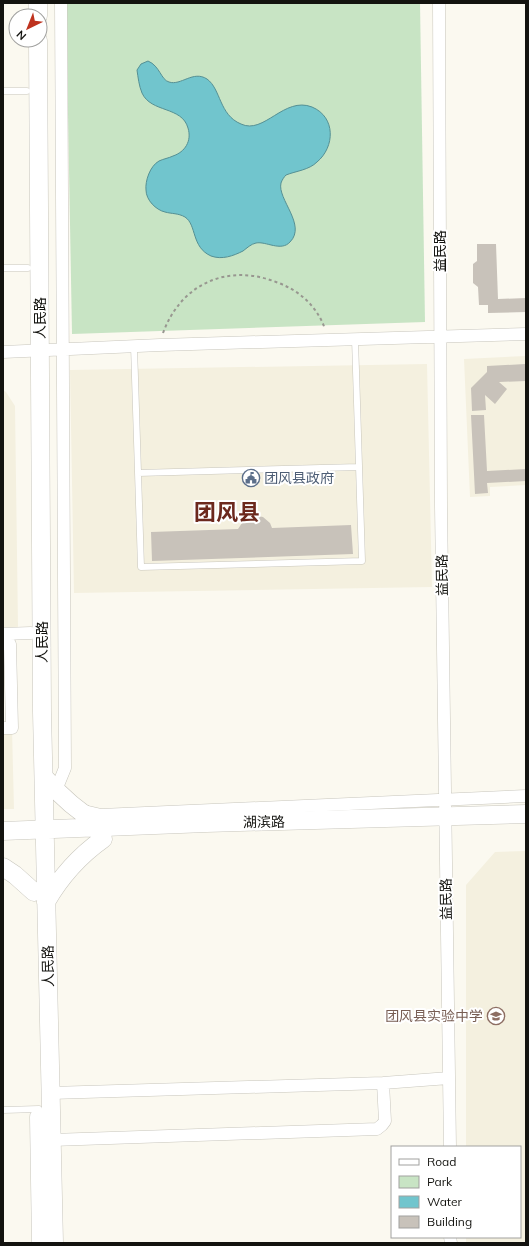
<svg xmlns="http://www.w3.org/2000/svg" width="529" height="1246" font-family="Mulish,'Noto Sans SC',sans-serif">
<style>
.built{fill:#f4f0df}
.green{fill:#c8e4c4}
.water{fill:#71c5cd;stroke:#559094}
.building{fill:#c8c2ba}
.lines{fill:none;stroke-linecap:round;stroke-linejoin:round}
.lane-casing{stroke:#c8c6bd;stroke-width:7}
.street-casing{stroke:#c8c6bd;stroke-width:13}
.secondary-casing{stroke:#c8c6bd;stroke-width:19}
.path{stroke:#989790;stroke-width:2;stroke-dasharray:3 3;stroke-linecap:butt}
.lane{stroke:#fff;stroke-width:6}
.street{stroke:#fff;stroke-width:12}
.secondary{stroke:#fff;stroke-width:18}
.labels{text-anchor:middle;dominant-baseline:central;stroke-width:4;stroke-linejoin:round;paint-order:stroke}
.street-label{font-size:14px;fill:#13130f;stroke:#fff}
.service-label{font-size:14px;fill:#4e5e75;stroke:#fff;text-anchor:start}
.education-label{font-size:14px;fill:#785e54;stroke:#fff;text-anchor:end}
.town-label{font-size:22px;font-weight:bold;fill:#6c281d;stroke:#fff}
</style>
<rect width="100%" height="100%" fill="#fbf9f0"/>
<path class="built" d="M526,356V485L490,487V496L470,497L464,359Z
M427,364L432,587L74,593L70,370Z
M3,390L6,392L15,406L18,627H3Z
M3,728H12L14,809H3Z
M526,851V1243H466V1237H520V1147H466V885L495,852Z"/>
<path class="green" d="M66,3H420L425,322L72,334Z"/>
<path class="water" d="M148,61C160,66 161,80 169,82C181,86 193,70 207,79C221,89 219,115 241,124C264,135 284,96 312,107C336,117 335,147 317,162C309,170 296,171 286,175C284,177 282,180 281,183C277,199 307,225 290,242C281,252 266,241 256,243C251,244 247,248 243,251C233,256 222,260 211,256C191,247 197,225 185,217C178,213 172,214 165,212C156,210 146,200 146,190C145,181 150,166 159,161C163,159 169,158 173,156C185,152 192,141 188,128C182,106 151,113 142,93C139,86 138,77 137,70L141,64Z"/>
<path class="building" d="M477,244H496L498,299L526,298V312L488,313V305H479L478,287L473,283V264L477,261Z
M525,364L526,381L499,382L507,389L495,404L485,395L486,410L472,411L471,388L487,372V366Z
M471,415H484L487,471L526,469V481L487,483L488,493L475,494Z
M253,515L263,517L270,523L272,528L351,525L353,554L152,561L151,532L238,529L244,520Z"/>
<g class="lines">
<defs>
<path id="lane" d="M3,91H27
M3,268H28
M134,346L141,567L362,561L355,339
M138,473L359,467
M3,1110L39,1109"/>
<path id="street" d="M439,3L441,506L450,1147
M3,352L160,345L526,334
M3,634L31,633
M3,644H10L12,728H3
M56,790L65,768L61,3
M84,811L101,815L526,796
M51,1093L383,1083L449,1078
M52,1140L377,1129L382,1125L385,1121L383,1083
M450,1237L451,1243"/>
<path id="secondary" d="M38,3V16
M38,40L42,712L54,1243
M44,777C61,797 80,813 103,827
M3,831L206,823L526,814
M3,867L15,875L34,892
M46,902C61,876 79,856 103,839
M39,1117L41,1243"/>
</defs>
<use href="#lane" class="lane-casing"/>
<use href="#street" class="street-casing"/>
<use href="#secondary" class="secondary-casing"/>
<path class="path" d="M163,333C181,284 227,263 276,282C299,290 317,306 325,329"/>
<use href="#lane" class="lane"/>
<use href="#street" class="street"/>
<use href="#secondary" class="secondary"/>
</g>
<defs>
<symbol id="civic-ring" viewBox="-11 -11 22 22"><circle r="9.5" fill="#fff" stroke="#5c6f8a" stroke-width="1.5"/><path d="M-.6-6.5H3V-4.5H.6V-3L4-1V1h2V6H-6V1h2V-1L-.6-3ZM-1.2 2.5V6h2.4V2.5Z" fill="#5c6f8a"/></symbol>
<symbol id="school-ring" viewBox="-11 -11 22 22"><circle r="9.5" fill="#fff" stroke="#8d6e63" stroke-width="1.5"/><path d="M0-5L7-2L0 1L-7-2ZM-4 1L0 2.5L4 1V4Q0 6-4 4Z" fill="#8d6e63"/></symbol>
</defs>
<g fill-rule="evenodd">
<use href="#civic-ring" x="241" y="468" width="20" height="20"/>
<use href="#school-ring" x="486" y="1006" width="20" height="20"/>
</g>
<g class="labels">
<g class="street-label">
<text transform="translate(440 251) rotate(-90)">益民路</text>
<text transform="translate(40 318) rotate(-90)">人民路</text>
<text transform="translate(442 575) rotate(-91)">益民路</text>
<text transform="translate(42 642) rotate(-90)">人民路</text>
<text transform="translate(264 822) rotate(-1)">湖滨路</text>
<text transform="translate(446 899) rotate(-91)">益民路</text>
<text transform="translate(48 966) rotate(-91)">人民路</text>
</g>
<g class="service-label">
<text x="264" y="478">团风县政府</text>
</g>
<g class="education-label">
<text x="483" y="1016">团风县实验中学</text>
</g>
<g class="town-label">
<text x="227" y="512">团风县</text>
</g>
</g>
<rect width="529" height="1246" fill="none" stroke="#13130f" stroke-width="8"/>
<rect x="391" y="1146" width="130" height="92" fill="#ffffff" stroke="#a1a19f"/>
<rect x="399" y="1159" width="20" height="6" fill="#ffffff" stroke="#a1a19f"/>
<text x="427" y="1166" font-size="12" fill="#13130f">Road</text>
<rect x="399" y="1176" width="20" height="12" fill="#c8e4c4" stroke="#a1a19f"/>
<text x="427" y="1186" font-size="12" fill="#13130f">Park</text>
<rect x="399" y="1196" width="20" height="12" fill="#71c5cd" stroke="#a1a19f"/>
<text x="427" y="1206" font-size="12" fill="#13130f">Water</text>
<rect x="399" y="1216" width="20" height="12" fill="#c8c2ba" stroke="#a1a19f"/>
<text x="427" y="1226" font-size="12" fill="#13130f">Building</text>
<g transform="translate(28 28) rotate(223)"><circle r="19" fill="#ffffff" stroke="#a1a19f"/>
<path d="M0-3L7 15L0 10L-7 15Z" fill="#be321e"/>
<text y="-6" font-size="11" font-weight="bold" text-anchor="middle" fill="#13130f">N</text>
</g>
</svg>
